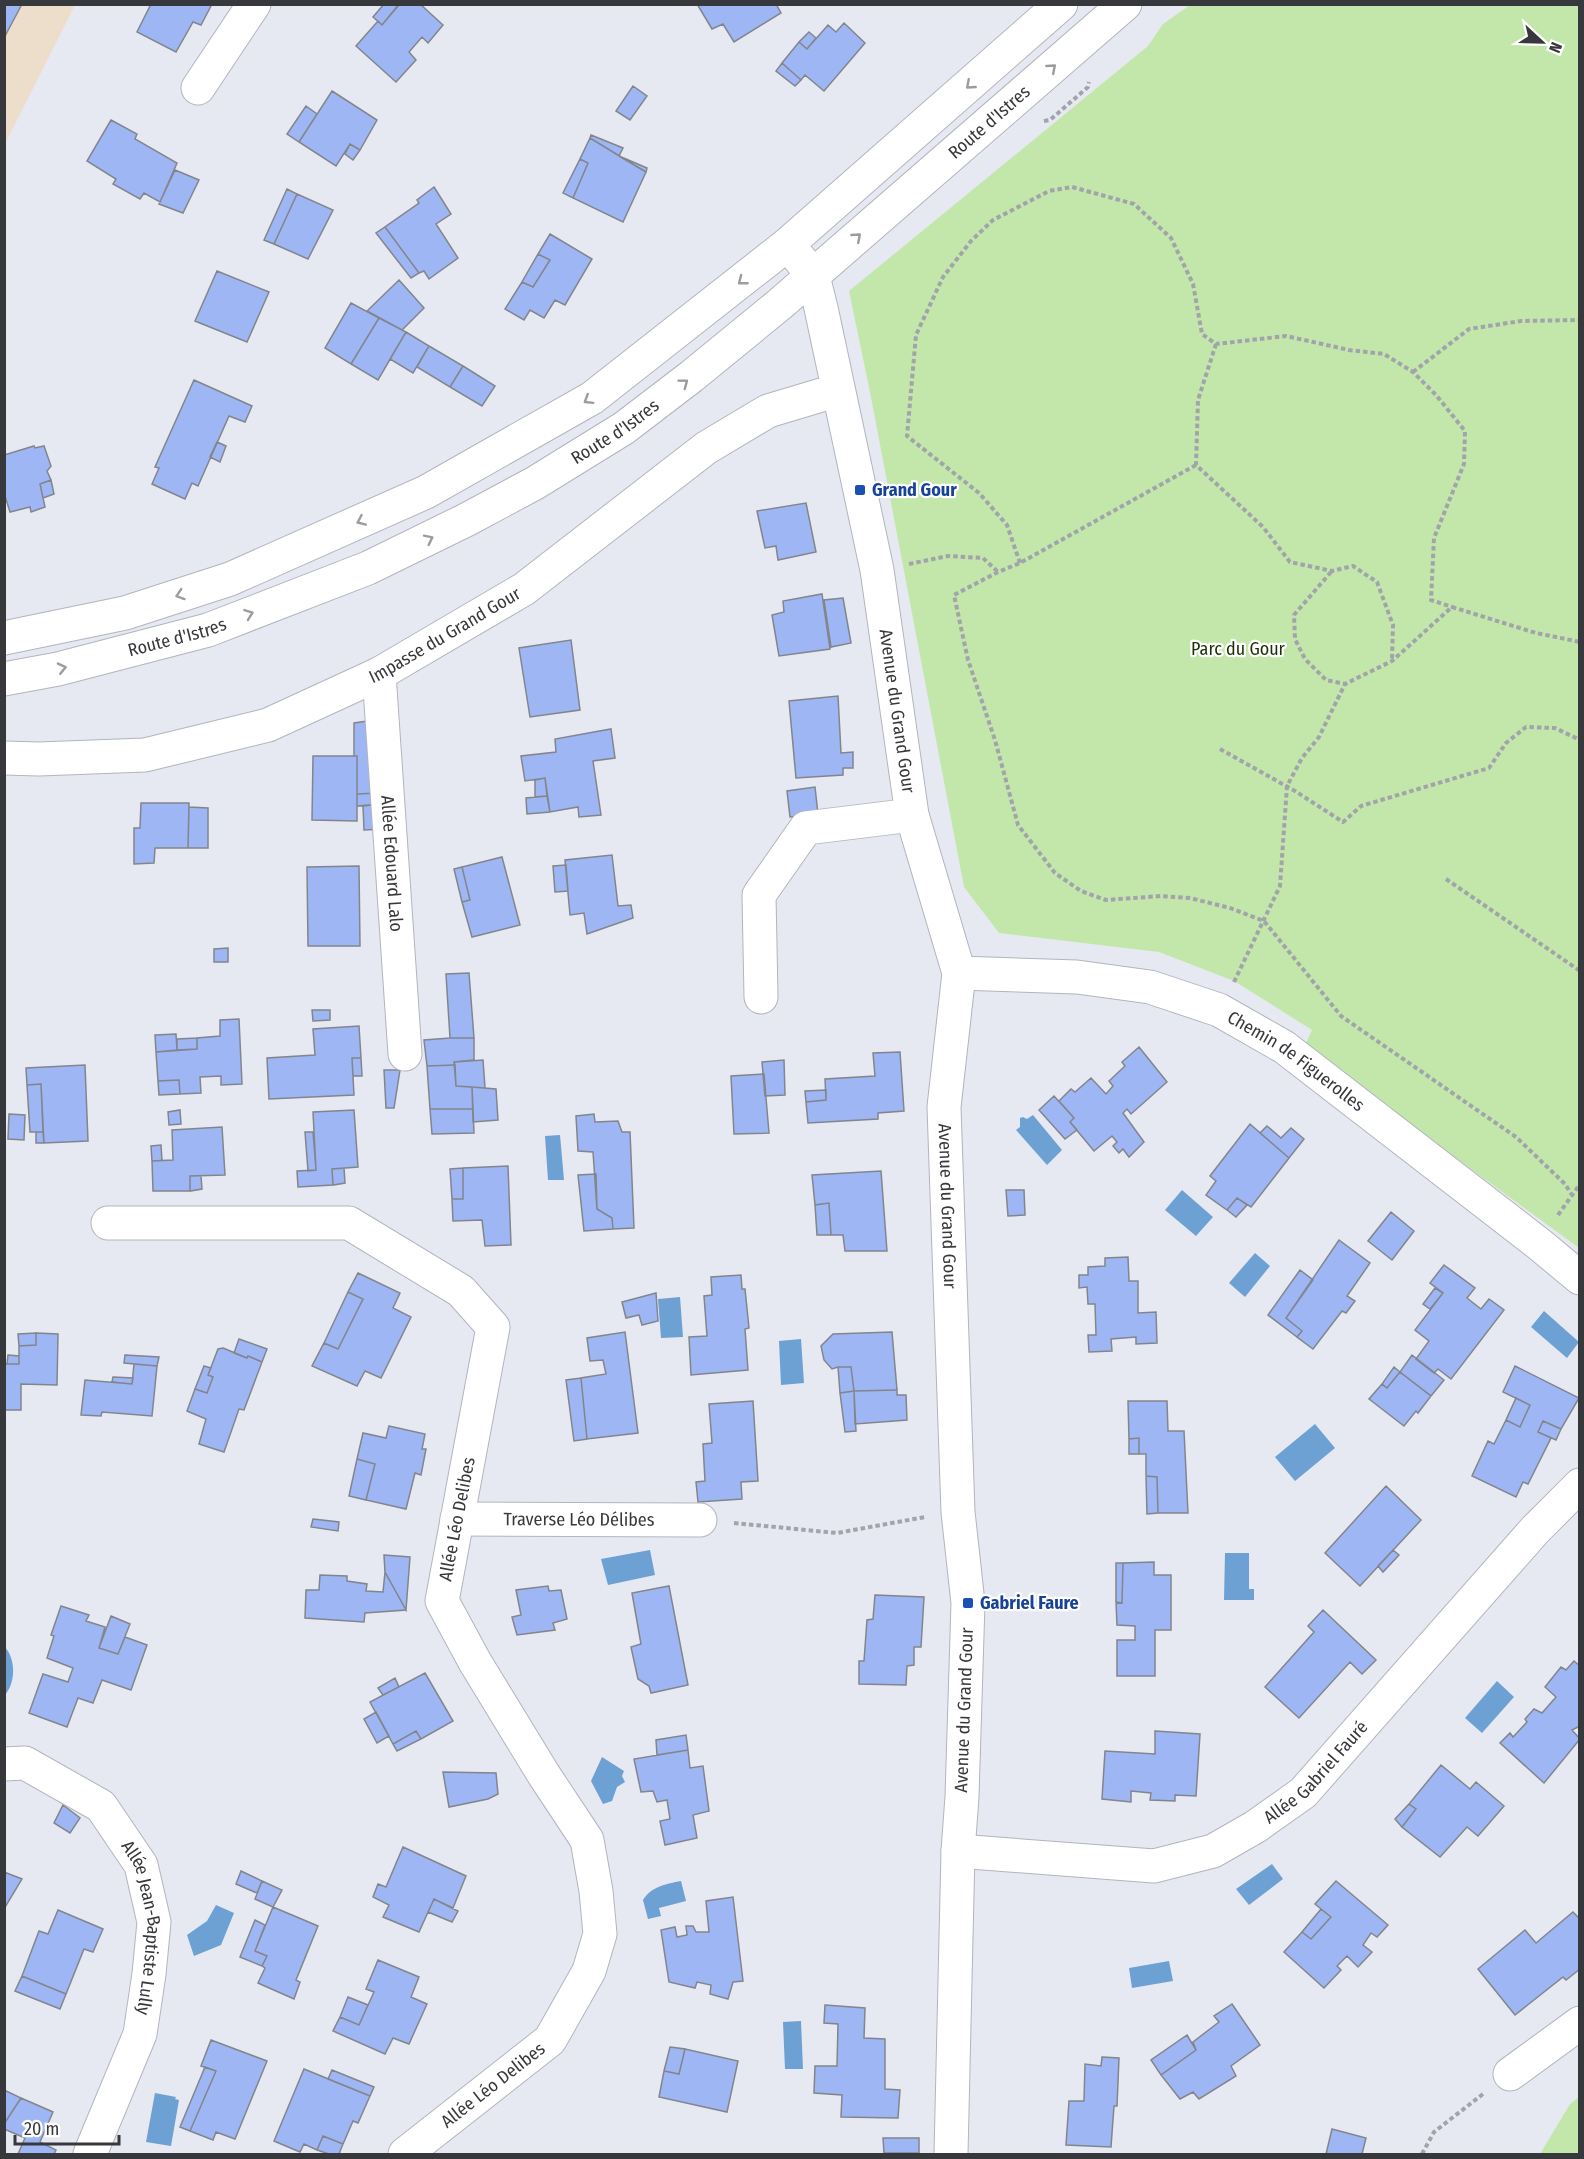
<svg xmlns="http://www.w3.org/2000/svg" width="1584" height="2159" font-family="'Fira Sans Condensed',sans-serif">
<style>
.commercial{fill:#edddcb}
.green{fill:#c3e7aa}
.water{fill:#6da0d3}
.building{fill:#9eb6f4;stroke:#82858c;stroke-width:1.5}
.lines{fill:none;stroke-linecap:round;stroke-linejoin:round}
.street-casing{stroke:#b2b5bd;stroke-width:35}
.primary-casing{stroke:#b2b5bd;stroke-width:35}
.path{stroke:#a1a4aa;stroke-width:4;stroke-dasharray:4.5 3;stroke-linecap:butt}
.street{stroke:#fff;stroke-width:33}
.primary{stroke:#fff;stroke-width:33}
.oneway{stroke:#9b9c9d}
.transit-dot{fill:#1a4fb4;stroke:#fff;stroke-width:2}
.labels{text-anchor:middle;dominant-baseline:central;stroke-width:4.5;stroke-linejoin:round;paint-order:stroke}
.street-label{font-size:18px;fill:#37383b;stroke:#fff}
.transit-label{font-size:18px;font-weight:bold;fill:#164399;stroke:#fff;text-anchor:start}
.park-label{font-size:18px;fill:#1a3004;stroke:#fff}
</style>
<rect width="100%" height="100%" fill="#e6e9f1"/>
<path class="commercial" d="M5,5H75L5,144Z"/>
<path class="green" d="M1190,5H1579V1248L1360,1088L1305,1045L1312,1030L1234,981L1159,952L999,933L964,887L870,392L849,291L1148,46L1163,24Z
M1579,2097V2154H1540L1570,2104Z"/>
<path class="water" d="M1033,1115L1062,1150L1047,1165L1016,1130L1020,1127V1118L1023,1117L1027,1119Z
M560,1135L564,1180H548L545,1136Z
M1182,1190L1213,1217L1196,1236L1165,1210Z
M1255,1253L1270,1266L1245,1297L1229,1283Z
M680,1297L683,1337L661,1338L658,1299Z
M1544,1311L1579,1342L1567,1358L1531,1327Z
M801,1339L804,1383L781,1385L779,1341Z
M1315,1424L1335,1448L1295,1481L1275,1457Z
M650,1550L655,1575L608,1585L601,1559Z
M1225,1553H1249V1589H1254V1600H1224Z
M4,1646C16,1658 16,1682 5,1695Z
M1497,1681L1514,1697L1482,1733L1465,1718Z
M602,1757L624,1771L622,1776L625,1782L617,1787L612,1801L603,1804L591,1781Z
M1272,1864L1283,1879L1249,1905L1236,1889Z
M681,1881L686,1901L659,1908L661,1916L648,1919L643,1900C652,1886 666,1884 681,1881Z
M216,1905L234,1913L221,1945L194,1956L187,1935L207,1921Z
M1169,1961L1173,1981L1132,1988L1129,1968Z
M801,2021L803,2069H785L783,2022Z
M155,2093L176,2097L175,2099L179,2100L171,2146L146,2142Z"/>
<path class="building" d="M4,4H22L4,38Z
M151,4H212L201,25L193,22L176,52L137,32Z
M384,4L399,5L382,25L373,17Z
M399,4H420L443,25L428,43L422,37L409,52L416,60L396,82L356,46L378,21L382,25Z
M697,4H776L781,13L734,42L723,24L712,29Z
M844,23L865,43L824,91L805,75L801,80L782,63L799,42L807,49L828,25L836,32Z
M809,32L816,38L807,49L799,42Z
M782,63L801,80L795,86L776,71Z
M633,86L647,96L630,120L616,111Z
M332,91L377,120L360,150L350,144L336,166L299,142Z
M306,106L317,114L299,142L287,134Z
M111,120L137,134L135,139L177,163L160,202L144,193L140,199L113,184L116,179L87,161Z
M591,135L623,148L619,156L590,138Z
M590,138L646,172L623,222L573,198L588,163L580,159Z
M350,144L360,150L353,160L345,154Z
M619,156L647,168L646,172Z
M580,159L588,163L573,198L563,193Z
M175,170L199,180L183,213L159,204Z
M434,187L451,214L436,224L458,258L429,279L424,271L419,273L385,227L419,203L417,200Z
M287,189L297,194L274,244L264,240Z
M297,194L333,210L308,259L274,244Z
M385,227L419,273L411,278L376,233Z
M550,234L592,259L565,305L555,300L544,318L530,310L524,320L505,309L522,282L533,287L550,260L538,254Z
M538,254L550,260L533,287L522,282Z
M217,271L269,292L247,342L195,321Z
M399,280L424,308L402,330L367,311Z
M351,303L379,318L351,364L325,348Z
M379,318L406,332L378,380L351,364Z
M406,332L429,346L413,373L390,359Z
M429,346L463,366L450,387L417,367Z
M463,366L495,386L482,406L450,387Z
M194,380L252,406L245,422L229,416L198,486L192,483L185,499L152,484L159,468L155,467Z
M217,442L226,446L220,462L210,457Z
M34,446L35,448L44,446L51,466L47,471L51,480L40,484L45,507L31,512L30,507L10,512L4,493V455Z
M51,480L54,494L43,498L40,484Z
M806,503L816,552L778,560L776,546L765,548L757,511Z
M822,594L830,649L779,656L772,615L784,612L783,601Z
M843,598L851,643L831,647L824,600Z
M571,640L580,710L530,717L519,648Z
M838,696L841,753L853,752V768H843V775L796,778L789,701Z
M374,720L379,793L357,794V756H354V723Z
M611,729L615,758L593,761L601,815L579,817L578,807L550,812L545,778L525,781L521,756L556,752L555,739Z
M313,756H357V821L312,820Z
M545,778L547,796L535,797V780Z
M815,787L818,814L790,817L787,791Z
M379,793L380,804L357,806V794Z
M547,796L550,812L527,814L526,798Z
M141,803H189L188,848H155L154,863L134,864V828H140Z
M380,804L383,829L364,830L363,806Z
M189,807L208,808V848H188Z
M612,855L618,906L631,905L633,918L587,934L584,913L570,915L565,860Z
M502,857L520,925L472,937L462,902L470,900L462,867Z
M566,865L568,891L555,892L553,866Z
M359,866L360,946H308L307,867Z
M462,867L470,900L462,902L454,869Z
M228,948V962H214V949Z
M469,973L474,1038H450L446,974Z
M312,1010H330V1020L313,1021Z
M239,1019L242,1084L221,1085V1076L200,1077L201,1093L180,1094L179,1080L158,1081L156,1052L197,1049V1038L220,1036V1020Z
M359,1026L361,1058H352L354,1095L269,1099L267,1058L315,1055L313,1029Z
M176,1034L177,1050L156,1052L155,1035Z
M197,1038V1049L177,1050V1039Z
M450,1038H474V1060L454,1062L455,1065L427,1066L424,1040Z
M1139,1047L1167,1082L1131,1114L1127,1109L1123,1113L1144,1142L1129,1157L1123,1149L1119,1153L1113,1146L1117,1142L1112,1136L1094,1151L1070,1122L1074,1118L1059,1101L1071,1089L1075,1092L1091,1078L1106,1094L1113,1086L1109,1081L1125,1066L1122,1062Z
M900,1052L904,1111L878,1113V1119L808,1123L806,1102L826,1100L825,1079L875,1076L873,1053Z
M352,1058H361L362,1076H353Z
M483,1060L485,1088L456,1086L454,1062Z
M784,1060L785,1095L765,1096L762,1062Z
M85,1065L88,1141L44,1143L41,1084L27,1085L26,1068Z
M455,1065L456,1086L472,1087L473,1109H430L427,1066Z
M384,1070H400L394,1108H386Z
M764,1074L769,1133L734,1134L731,1076Z
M179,1080L180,1094L159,1095L158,1081Z
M41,1084L43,1132H30L27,1085Z
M472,1087L496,1089L498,1120L473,1122Z
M826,1090V1100L806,1102L805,1091Z
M1054,1096L1074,1118L1070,1122L1077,1130L1065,1139L1039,1110Z
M430,1109H473L474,1133L432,1134Z
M180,1110L181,1124L169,1125L168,1112Z
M354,1110L358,1167L332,1169L333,1185L298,1187L297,1171L316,1170L313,1112Z
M9,1114L25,1115L24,1140L8,1139Z
M594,1114L595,1122L618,1121L622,1132H630L634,1228L613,1229L612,1218L597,1209L593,1152L578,1151L576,1116Z
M1250,1124L1289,1158L1251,1207L1237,1198L1227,1210L1206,1195L1216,1181L1210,1176Z
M1267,1126L1281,1138L1291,1128L1304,1139L1289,1158L1260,1133Z
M222,1127L225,1175L190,1176V1191H153L152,1161L173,1160L172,1130Z
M36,1132H43L44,1143H36Z
M305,1132H313L316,1170L308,1171Z
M161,1145L162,1161H152L151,1146Z
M508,1166L511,1245L485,1246L482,1220L453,1221L452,1199H463V1168Z
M344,1168L345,1183L333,1185L332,1169Z
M463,1168V1199H452L450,1169Z
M881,1171L887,1251H845L843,1235H831L829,1203L815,1205L812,1175Z
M596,1174L597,1209L612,1218L613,1229L584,1231L578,1175Z
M190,1176H201L202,1189L190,1191Z
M1006,1190H1024L1025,1215L1008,1216Z
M1237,1198L1247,1205L1236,1217L1227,1210Z
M829,1203L831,1235H817L815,1205Z
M1391,1212L1414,1231L1392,1260L1368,1241Z
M1339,1240L1370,1263L1347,1296L1355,1301L1346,1313L1342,1311L1313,1349L1297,1337L1302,1331L1286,1318Z
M1128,1257L1129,1281H1138V1313L1156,1312L1157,1343L1136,1344V1337L1111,1339L1112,1351L1089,1352L1088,1335H1096L1095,1304H1088L1087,1287L1079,1288V1275H1088V1267L1105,1266V1258Z
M1444,1265L1475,1288L1467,1298L1481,1309L1489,1299L1504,1310L1451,1379L1438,1369L1434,1373L1416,1359L1429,1341L1415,1330L1443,1293L1430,1283Z
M1300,1270L1313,1280L1286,1318L1302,1331L1297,1337L1268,1315Z
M358,1273L400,1293L393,1308L411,1317L381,1378L365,1371L357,1386L312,1366L324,1343L338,1349L363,1299L348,1292Z
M741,1275L742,1289H745L749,1328L745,1329L748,1370L691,1375L689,1337L707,1336L704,1296L712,1295L711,1277Z
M1435,1288L1443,1293L1430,1309L1423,1304Z
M348,1292L363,1299L338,1349L324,1343Z
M656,1293L658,1321L642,1325L639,1315L626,1318L622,1302Z
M625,1332L638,1433L587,1439L581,1378L606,1374L603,1360L590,1361L587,1338Z
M892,1332L897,1390L854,1391L851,1367H838L832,1369L824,1360L821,1346L833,1334Z
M36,1333L58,1334L57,1385L21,1384V1410H4V1364H19V1346L36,1345Z
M36,1333V1345L19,1346L18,1334Z
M239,1339L267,1349L262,1362L248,1356L247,1358L234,1353Z
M223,1348L247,1358L248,1356L262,1362L244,1410L239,1409L224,1452L199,1444L206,1419L187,1411L195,1389L207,1393L213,1377L208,1375L218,1349Z
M8,1355L19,1356V1364H7Z
M125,1355L159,1357L157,1366L124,1363Z
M1412,1355L1444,1380L1431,1396L1400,1372Z
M134,1364L157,1366L152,1416L102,1412L101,1416L81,1415L85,1380L132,1384Z
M204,1366L211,1368L208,1375L213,1377L207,1393L195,1389Z
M1515,1366L1579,1398L1561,1429L1543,1421L1538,1432L1551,1438L1528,1484L1523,1482L1516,1497L1472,1476L1488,1441L1494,1444L1506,1420L1520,1427L1530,1405L1503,1392Z
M838,1367H851L854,1391L840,1393Z
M1394,1367L1400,1372L1387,1388L1382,1384Z
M1400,1372L1431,1396L1418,1413L1416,1411L1404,1426L1369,1399L1382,1384L1387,1388Z
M113,1377L133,1378L132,1384L112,1382Z
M581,1378L587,1439L574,1441L566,1380Z
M897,1390V1395H906L907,1420L855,1424L854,1391Z
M854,1391L856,1431L845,1432L840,1393Z
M1516,1398L1530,1405L1520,1427L1506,1420Z
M753,1401L758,1481L741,1482L742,1499L698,1502L696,1482L705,1481L703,1444L712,1443L709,1404Z
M1128,1401H1167L1168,1431H1184L1188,1513H1158L1157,1477L1146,1476V1454H1139V1438L1129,1439Z
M1543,1421L1561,1429L1556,1440L1538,1432Z
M389,1426L425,1434L422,1449H426L421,1475L415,1473L406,1509L366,1500L375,1464L357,1459L363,1433L386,1438Z
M1139,1438V1454H1129V1439Z
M357,1459L375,1464L366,1500L349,1496Z
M1146,1476L1157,1477L1158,1513L1147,1514Z
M1386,1486L1421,1520L1360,1586L1325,1553Z
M313,1519L339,1522L338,1531L311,1527Z
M1393,1550L1399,1555L1383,1572L1378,1566Z
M384,1555L410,1557L406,1610L385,1572Z
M1154,1562V1575H1171V1630H1155V1676H1117V1640H1135V1626L1117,1625L1116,1602L1122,1603L1123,1563Z
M1116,1563H1123L1122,1603L1116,1602Z
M385,1572L406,1610L365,1613L364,1622L305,1618L306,1590H319L320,1575L347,1576V1581L367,1584L366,1591L383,1592Z
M548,1586L549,1591L561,1590L567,1619L553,1623L555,1630L517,1635L512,1617L521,1615L516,1590Z
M669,1586L688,1685L651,1693L649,1686L638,1679L631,1647L641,1644L632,1593Z
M875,1595L924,1597L921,1647H914V1665L907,1666L906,1685L859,1684V1661H864L867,1620L873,1619Z
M61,1606L89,1615L86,1621L105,1627L99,1648L118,1654L125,1637L147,1645L131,1690L102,1680L93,1703L78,1698L67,1727L29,1713L43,1674L68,1682L73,1668L47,1658L54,1636L51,1635Z
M1323,1610L1376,1660L1362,1674L1350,1662L1299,1718L1265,1687L1314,1632L1308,1626Z
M111,1616L130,1624L118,1654L99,1648Z
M1574,1661L1580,1666V1726L1572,1730L1580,1739L1544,1783L1500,1743L1510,1733L1513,1737L1527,1722L1525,1719L1534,1709L1542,1713L1556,1697L1545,1687L1561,1667L1566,1670Z
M425,1673L453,1721L421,1739L416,1731L393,1744L370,1702Z
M395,1678L399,1687L383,1695L378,1688Z
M376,1712L389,1736L377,1743L364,1719Z
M416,1731L421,1739L397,1751L393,1744Z
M1155,1731L1200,1734L1196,1796L1175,1795V1801L1150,1800L1151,1793L1131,1791V1802L1102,1799L1105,1751L1155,1754Z
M686,1735L688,1750L657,1755L656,1740Z
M688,1750L690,1768L703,1766L709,1811L693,1815L697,1838L665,1845L660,1821L670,1819L667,1800L657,1802L653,1791L641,1792L634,1759Z
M1441,1765L1470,1789L1476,1782L1504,1806L1478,1836L1467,1827L1440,1857L1402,1827L1416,1809L1409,1804Z
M443,1772L496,1773L498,1794L488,1799L449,1807Z
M1409,1804L1416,1809L1402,1827L1395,1819Z
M63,1805L80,1818L70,1833L54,1823Z
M403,1847L466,1876L453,1908L434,1899L419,1932L383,1917L389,1905L373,1897L378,1884L386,1887Z
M241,1871L262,1881L257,1893L236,1884Z
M4,1872L22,1879L4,1909Z
M262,1881L282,1890L273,1907L255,1899Z
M1336,1881L1388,1925L1377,1937L1371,1933L1363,1945L1372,1952L1358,1967L1347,1956L1337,1966L1341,1970L1324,1988L1284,1952L1302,1932L1311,1939L1331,1917L1315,1904Z
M733,1897L743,1981L733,1982L728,1999L710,1994L711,1985L697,1982L695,1988L669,1982L661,1930L675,1927L677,1937L687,1935L686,1926H693L696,1932H709L706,1901Z
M434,1899L458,1911L452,1922L428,1912Z
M273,1907L318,1926L296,1980L300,1982L294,1999L258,1983L265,1968L262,1966L267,1956L255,1951Z
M1321,1909L1331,1917L1311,1939L1302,1932Z
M58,1910L103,1929L93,1952L84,1949L66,1994L22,1976L39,1931L48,1934Z
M1573,1912L1580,1919V1969L1566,1980L1563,1977L1515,2015L1478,1969L1525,1930L1536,1943Z
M255,1920L265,1925L255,1951L267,1956L262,1966L240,1957Z
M378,1960L419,1977L411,1997L427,2004L409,2044L393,2038L385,2054L333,2031L340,2017L359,2025L374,1992L366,1989Z
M22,1976L66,1994L60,2009L15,1991Z
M348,1997L368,2005L359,2025L340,2017Z
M1232,2004L1260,2045L1231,2066L1236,2076L1199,2099L1193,2092L1180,2099L1161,2075L1196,2050L1193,2042L1219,2022L1214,2016Z
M825,2005L865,2008L864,2038L885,2039V2089L900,2090L898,2118L841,2117L842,2095L814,2093L815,2066H837L838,2024L824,2023Z
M1187,2035L1196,2050L1161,2075L1151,2060Z
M211,2040L267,2061L235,2139L216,2132L213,2140L190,2131L216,2071L201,2066Z
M670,2047L685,2049L679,2074L664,2071Z
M685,2049L738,2061L727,2112L659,2097L664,2071L679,2074Z
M1102,2057L1119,2058L1117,2106H1114L1111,2147L1066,2145L1069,2101H1084L1085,2064L1101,2066Z
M205,2067L216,2071L190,2131L180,2127Z
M304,2069L370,2096L358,2123L353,2121L343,2144L323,2136L317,2150L304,2144L300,2152L274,2141Z
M332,2070L374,2087L370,2096L328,2079Z
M4,2090L21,2098L4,2124Z
M21,2098L53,2112L40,2142L56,2150L54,2154H18L25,2138L4,2129V2124Z
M1332,2129L1366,2138L1362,2154H1326Z
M323,2136L343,2144L339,2154H329L317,2150Z
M883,2138H919V2153H884Z"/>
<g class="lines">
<defs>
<g id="street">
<path d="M198,88L254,4"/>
<path id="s1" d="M788,244L813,276L821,308L877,570L912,815L959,973L944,1107L958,1512L968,1603L962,1797L958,1851L951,2154"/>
<path id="s2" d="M379,674L405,1054"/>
<path id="s3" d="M4,758L39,759L145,755L268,725L379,674L524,589L706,448L768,411L838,390"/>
<path id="s4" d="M959,973L1077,977L1150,987L1219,1010L1284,1047L1539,1244L1580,1278"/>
<path d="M761,997L759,895L806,828L912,815"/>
<path d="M108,1223H349L461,1291L493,1327L442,1601L475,1662L544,1775L587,1840L596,1891L600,1934L589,1971L550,2040L405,2154"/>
<path id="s5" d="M457,1519L700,1520"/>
<path id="s6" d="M4,1764L25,1763L101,1806L141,1865L154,1922L149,1974L140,2034L90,2154"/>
<path id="s7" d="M958,1851L1154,1866L1213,1851L1255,1827L1303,1793L1535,1530L1580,1485"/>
<path d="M1510,2074L1580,2023"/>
</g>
<g id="primary">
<path d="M4,638L125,613L230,579L426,492L592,398L788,244L1061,4"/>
<path id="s8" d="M4,679L58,669L208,630L368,568L466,520L535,483L624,428L692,376L780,304L1125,4"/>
</g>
</defs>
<use href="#street" class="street-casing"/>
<use href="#primary" class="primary-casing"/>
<path class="path" d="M1044,121L1050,120L1088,87L1089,82
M1216,344L1198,400L1196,465L1263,527L1290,562L1332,571L1353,566L1377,582L1393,625L1392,660
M1413,372L1469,329L1521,321L1580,320
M1196,465L1020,563L998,572L954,595L968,660L995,740L1018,825L1055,873L1081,891L1106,900L1161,896L1190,898L1230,908L1264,921L1341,1016L1516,1137L1565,1184L1572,1195
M1020,563L1007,525L979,493L907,436L916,335L943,277L971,241L993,220L1049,191L1072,187L1134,204L1171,238L1193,284L1202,334L1216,344L1286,336L1349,350L1384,354L1413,372L1436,395L1465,431L1464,464L1434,538L1431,600L1452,607
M909,564L948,556L983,558L998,572
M1331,572L1294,615L1295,639L1305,659L1326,680L1345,684
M1220,749L1295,791L1343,822L1361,806L1489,768L1506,743L1526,727L1555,728L1580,740
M1446,879L1580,971
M1234,982L1280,886L1287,786L1302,758L1319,737L1345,684L1392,661L1452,607L1536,633L1580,642
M1558,1215L1580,1184
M734,1523L837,1533L925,1517
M1422,2154L1434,2132L1483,2094"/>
<use href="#street" class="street"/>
<use href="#primary" class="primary"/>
</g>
<defs><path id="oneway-chevron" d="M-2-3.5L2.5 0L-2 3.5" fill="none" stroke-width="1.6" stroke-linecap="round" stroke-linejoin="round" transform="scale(1.5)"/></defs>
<g class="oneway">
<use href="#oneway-chevron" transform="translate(1052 68) rotate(-41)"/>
<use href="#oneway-chevron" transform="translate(970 85) rotate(139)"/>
<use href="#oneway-chevron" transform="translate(857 237) rotate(-41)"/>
<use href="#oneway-chevron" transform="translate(742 281) rotate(142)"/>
<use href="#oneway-chevron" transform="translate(684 383) rotate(-37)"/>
<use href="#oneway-chevron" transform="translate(588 400) rotate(148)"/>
<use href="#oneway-chevron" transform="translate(361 521) rotate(156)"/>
<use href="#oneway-chevron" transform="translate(429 539) rotate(-26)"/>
<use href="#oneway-chevron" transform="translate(180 595) rotate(162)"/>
<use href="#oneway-chevron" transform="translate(249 614) rotate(-20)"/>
<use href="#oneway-chevron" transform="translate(62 668) rotate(-13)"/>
</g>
<g class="transit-dot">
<rect x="854" y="484" width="12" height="12" rx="3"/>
<rect x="962" y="1597" width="12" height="12" rx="3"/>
</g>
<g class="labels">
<g class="street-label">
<text stroke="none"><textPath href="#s8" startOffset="1150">Route d'Istres</textPath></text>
<text stroke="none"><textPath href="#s8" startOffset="664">Route d'Istres</textPath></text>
<text stroke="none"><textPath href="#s3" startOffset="466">Impasse du Grand Gour</textPath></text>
<text stroke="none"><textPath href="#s8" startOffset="178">Route d'Istres</textPath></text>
<text stroke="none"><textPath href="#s1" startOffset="484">Avenue du Grand Gour</textPath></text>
<text stroke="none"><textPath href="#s2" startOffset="190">Allée Edouard Lalo</textPath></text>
<text stroke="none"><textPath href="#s4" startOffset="357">Chemin de Figuerolles</textPath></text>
<text stroke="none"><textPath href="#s1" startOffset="988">Avenue du Grand Gour</textPath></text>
<text transform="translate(457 1519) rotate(-79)">Allée Léo Delibes</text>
<text stroke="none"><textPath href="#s5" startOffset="122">Traverse Léo Délibes</textPath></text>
<text transform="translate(964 1710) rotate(-88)">Avenue du Grand Gour</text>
<text stroke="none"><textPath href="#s7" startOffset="388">Allée Gabriel Fauré</textPath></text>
<text stroke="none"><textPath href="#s6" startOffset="242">Allée Jean-Baptiste Lully</textPath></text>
<text transform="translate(493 2085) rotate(-38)">Allée Léo Delibes</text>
</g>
<g class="transit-label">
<text x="872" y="490">Grand Gour</text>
<text x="980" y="1603">Gabriel Faure</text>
</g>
<g class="park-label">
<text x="1238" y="649">Parc du Gour</text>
</g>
</g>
<rect width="1584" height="2159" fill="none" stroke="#37383b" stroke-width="12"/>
<g transform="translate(1542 42) rotate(112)" stroke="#ffffff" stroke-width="4.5" paint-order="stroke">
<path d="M0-4.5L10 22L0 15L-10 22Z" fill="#37383b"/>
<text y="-9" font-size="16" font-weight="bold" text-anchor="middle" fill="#37383b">N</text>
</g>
<path d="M15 2135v9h104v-9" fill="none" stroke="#37383b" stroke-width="3"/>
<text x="24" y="2135" font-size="18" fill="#37383b" stroke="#ffffff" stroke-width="4.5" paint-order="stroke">20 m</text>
</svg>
